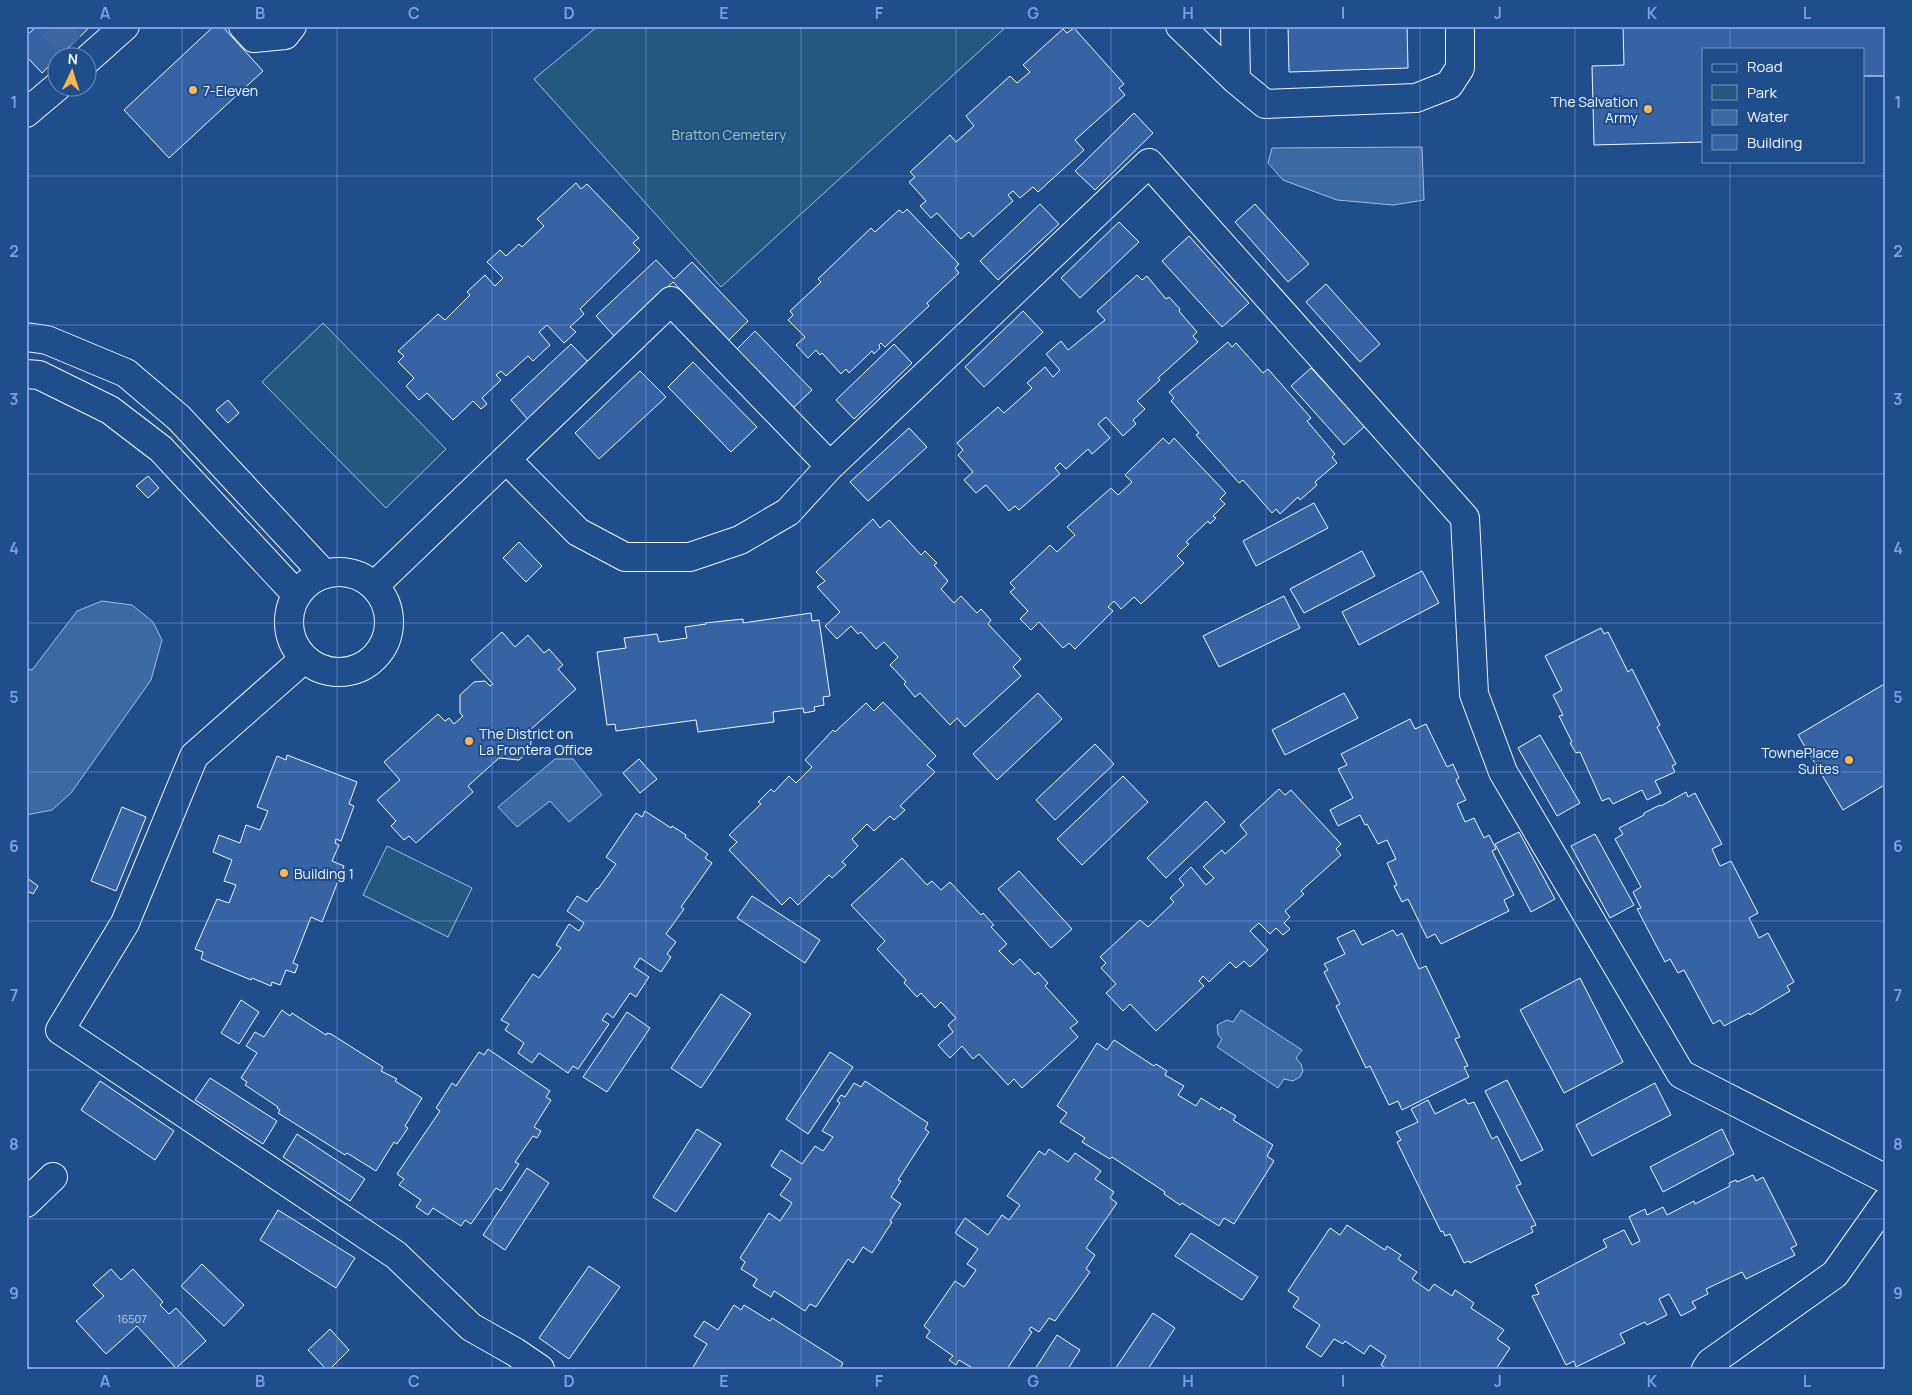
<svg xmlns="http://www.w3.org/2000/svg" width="1912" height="1395" font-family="Manrope,sans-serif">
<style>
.green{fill:#245a82;stroke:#a8bbd7}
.water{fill:#3b69a3;stroke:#a8bbd7}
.building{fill:#3563a3;stroke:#f2f6ff}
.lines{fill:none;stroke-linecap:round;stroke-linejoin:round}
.minor-tunnel{stroke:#3f679d;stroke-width:28;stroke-dasharray:28 14;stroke-linecap:butt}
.minor-casing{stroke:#f2f6ff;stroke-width:30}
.minor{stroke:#1f4e8c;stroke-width:28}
.grid{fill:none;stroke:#7d9aea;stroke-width:1;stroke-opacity:0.55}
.poi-dot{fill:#ffb74d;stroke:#1f4e8c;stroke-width:2}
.labels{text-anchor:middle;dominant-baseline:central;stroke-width:4;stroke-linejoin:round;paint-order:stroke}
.number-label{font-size:11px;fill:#c3d1e8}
.poi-label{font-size:14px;fill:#f2f6ff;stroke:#1f4e8c;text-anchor:start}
.park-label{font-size:14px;fill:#97c8a6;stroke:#1f4e8c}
.neatline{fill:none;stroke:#7d9aea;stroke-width:2}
.grid-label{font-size:16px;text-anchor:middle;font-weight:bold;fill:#7d9aea}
</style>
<rect width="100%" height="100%" fill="#1f4e8c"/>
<path class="green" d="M598,26H1007L721,287L534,79Z
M323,323L446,449L386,508L262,382Z
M387,846L472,888L448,937L363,895Z"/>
<path class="water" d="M1422,147L1424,200L1393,205L1337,200L1283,180L1268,163L1272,148Z
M102,601L132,605L153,622L162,640L151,680L71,793L52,810L26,815V668L32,670L77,611Z
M555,759H573L602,795L569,822L550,801L517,827L498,807Z
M1241,1010L1302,1050L1296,1058L1301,1064L1303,1071L1300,1077L1293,1081L1284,1079L1278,1088L1217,1047L1222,1039L1218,1035L1217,1025L1227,1020L1233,1022Z"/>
<path class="building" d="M37,26H91L42,73L26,56V36Z
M214,26H222L263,71L169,158L124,110Z
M1288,26H1407L1408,68L1289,72Z
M1623,26H1886V76H1863V49H1703V142L1594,145L1592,66L1624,65Z
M1074,28L1124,84L1119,88L1125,95L1075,140L1084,150L1038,192L1033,187L1020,198L1013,191L1008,195L1013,201L973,237L969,232L961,239L937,213L931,218L920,206L926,201L909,182L915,177L910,172L950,135L956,142L974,126L966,116L1010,76L1017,83L1030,72L1023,65L1063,29L1067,33Z
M1134,113L1153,133L1095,190L1075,171Z
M576,183L581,189L587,184L639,238L633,243L640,250L580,309L584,314L570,327L576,332L564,343L547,325L539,332L550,345L533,361L528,356L506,376L501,371L496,375L501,380L482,398L487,404L481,409L473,401L453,420L427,393L419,400L406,386L414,378L398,362L404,356L398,351L438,314L445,320L470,295L467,292L485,275L495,286L503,278L487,262L500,250L506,256L519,244L522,247L544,226L537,219Z
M1040,204L1059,224L998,280L980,261Z
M1255,204L1309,264L1288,282L1235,222Z
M907,209L959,264L955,268L959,273L927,303L929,306L885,347L881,343L879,345L880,348L874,354L872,351L849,373L846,369L841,374L822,353L820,355L816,350L808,358L796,345L805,337L788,320L793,315L790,311L821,282L818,279L871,228L875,232L899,210L903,213Z
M1119,222L1139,242L1080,298L1061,278Z
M1189,236L1249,303L1222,327L1162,261Z
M656,260L674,279L692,262L748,321L729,340L673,282L615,337L596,316Z
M1137,275L1142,280L1147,276L1166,299L1169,297L1180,309L1179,311L1197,332L1193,336L1198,342L1158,378L1160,380L1137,401L1145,409L1133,420L1136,424L1123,436L1106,417L1098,424L1110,438L1092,454L1088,449L1066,469L1060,463L1055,468L1060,474L1019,510L1015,506L1009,511L986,485L976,493L964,480L973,472L958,455L963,450L957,443L998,407L1004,413L1032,388L1027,383L1045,367L1053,377L1060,370L1046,354L1061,341L1068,350L1105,320L1097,311Z
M1326,284L1380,344L1360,362L1306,302Z
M1023,311L1043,332L984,387L965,367Z
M755,331L812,390L791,410L735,351Z
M1228,342L1232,347L1236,343L1263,373L1268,369L1311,418L1307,421L1335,454L1332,457L1337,463L1315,482L1317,485L1300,500L1298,497L1280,514L1276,509L1272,513L1243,480L1239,483L1196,435L1199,433L1171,401L1174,398L1169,392Z
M571,344L591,365L530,422L511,400Z
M894,344L912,363L854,419L836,400Z
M693,362L757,427L731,452L668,387Z
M1311,368L1365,426L1344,445L1291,386Z
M640,371L666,397L599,459L575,433Z
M228,400L239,413L228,423L216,410Z
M909,428L927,447L868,501L850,482Z
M1163,438L1169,444L1174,438L1226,493L1220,499L1225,504L1213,516L1216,518L1210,524L1208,521L1186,542L1189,544L1177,556L1184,563L1141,604L1134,597L1121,609L1114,601L1108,607L1113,611L1075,649L1069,643L1063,648L1039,622L1031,630L1020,619L1028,611L1010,592L1015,588L1010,583L1050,545L1057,552L1075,535L1067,527L1111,488L1118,495L1132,482L1125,475Z
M148,476L159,488L148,498L136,486Z
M1314,503L1328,528L1256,566L1243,541Z
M873,519L880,528L889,520L921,555L925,551L937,563L934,565L948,581L941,589L954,603L961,596L977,613L981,609L991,620L988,624L1021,659L1013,667L1021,676L965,727L957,718L950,725L920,693L915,697L904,684L906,682L890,665L898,657L884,642L876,649L861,632L858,634L851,626L837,639L825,626L840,612L817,587L825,581L816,572Z
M519,542L542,566L526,582L503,558Z
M1362,551L1375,576L1304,613L1290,589Z
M1422,571L1439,603L1359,645L1342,612Z
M1284,596L1300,628L1219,667L1203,636Z
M811,613L812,621L819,620L830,696L823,697L824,705L814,707L815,711L804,713L803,708L773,712L774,722L698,732L696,720L616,731L615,724L607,725L597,652L626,648L624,638L657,634L659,642L687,638L685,627L706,624L705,623L743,619V623Z
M1601,628L1604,634L1608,632L1628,672L1632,669L1660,725L1657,727L1676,764L1672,766L1675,772L1655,781L1661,793L1647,800L1642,790L1613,804L1609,798L1602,801L1580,752L1576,753L1570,743L1572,742L1559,716L1563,715L1553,695L1562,690L1545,656Z
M502,632L515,647L528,635L544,653L549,649L563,665L558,669L576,689L530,730L532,733L530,750L519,760L499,758L468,786L473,792L416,843L409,836L404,840L391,826L396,821L377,800L400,780L384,762L438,714L445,721L449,718L454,724L463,716L460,713V695L474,682L485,681L490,686L493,684L471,660Z
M1886,683V784L1843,810L1798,735Z
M1038,693L1062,719L997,780L973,754Z
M1344,693L1358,718L1285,755L1272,730Z
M883,702L936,756L927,765L935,772L900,806L905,810L894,820L890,816L874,831L867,824L852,839L858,846L842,862L846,865L832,878L829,875L798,905L790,897L782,905L729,850L737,842L729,835L761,804L758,802L771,789L774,792L789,776L796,783L812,767L805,760L833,730L835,732L866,703L874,711Z
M1410,719L1415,729L1426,724L1447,767L1453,764L1459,778L1456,780L1466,800L1457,804L1465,822L1474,818L1484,838L1489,835L1496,849L1492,851L1514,895L1504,900L1509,911L1441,944L1435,934L1427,938L1408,899L1402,902L1394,886L1397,885L1387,863L1396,859L1387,840L1378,844L1367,824L1365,825L1360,815L1338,826L1330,810L1353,798L1338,769L1347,765L1341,754Z
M1540,735L1580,803L1557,816L1518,748Z
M1095,744L1114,764L1055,820L1036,800Z
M287,755L357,782L349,804L354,806L341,841L336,839L335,843L339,845L332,861L344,866L322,922L311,917L293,963L298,965L295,973L286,970L280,985L272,982L271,986L252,978L251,980L201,959L203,952L195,949L217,899L229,903L236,885L224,881L232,860L213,852L219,835L240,843L246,825L260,830L268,811L257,807L277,756L286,760Z
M639,759L657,779L640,793L623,773Z
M1123,776L1148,802L1082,865L1057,839Z
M1279,789L1285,795L1291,790L1341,844L1336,849L1341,855L1301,891L1304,894L1285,911L1290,917L1284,923L1290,929L1283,935L1276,928L1270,934L1259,923L1250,931L1268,950L1250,967L1244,961L1236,968L1230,962L1209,982L1203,976L1199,981L1204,986L1156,1031L1130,1004L1123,1011L1106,993L1116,984L1101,968L1106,963L1100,957L1140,920L1148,927L1174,902L1170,898L1184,885L1179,879L1191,867L1206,885L1214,878L1203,867L1222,850L1225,854L1247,834L1240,825Z
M1686,792L1688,797L1695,793L1722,844L1712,849L1720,866L1731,861L1758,913L1749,918L1759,938L1768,933L1794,982L1787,986L1790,991L1750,1015L1749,1013L1724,1026L1720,1020L1713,1024L1684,970L1678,973L1670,959L1665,962L1637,909L1641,908L1633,892L1641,887L1615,839L1623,834L1619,828L1644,815V813L1660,805L1661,806Z
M1206,801L1225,822L1166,878L1147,858Z
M122,807L146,817L116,891L91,881Z
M645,811L671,828L672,826L686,835L685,837L708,854L705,858L712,863L681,907L684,909L666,934L676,942L667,954L671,957L661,972L640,958L634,967L649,977L636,997L630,993L613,1018L607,1013L602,1020L609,1024L578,1069L573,1066L568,1073L539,1053L532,1063L518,1053L524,1043L505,1030L509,1024L501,1020L533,974L539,978L561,948L556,945L569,924L579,931L584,923L567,911L577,896L587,902L597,888L598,889L616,864L606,857L636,813L642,817Z
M1519,832L1555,899L1531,912L1495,844Z
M1595,834L1634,905L1610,918L1571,846Z
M902,858L927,885L932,881L941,890L950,882L981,915L983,913L994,925L991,927L1007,944L999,951L1013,965L1020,959L1035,975L1038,972L1048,983L1045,986L1078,1022L1070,1028L1078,1037L1022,1088L1014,1079L1008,1085L979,1054L973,1059L962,1046L950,1058L938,1045L953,1032L948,1025L956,1018L941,1002L935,1008L921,993L917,997L904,983L906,980L877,949L885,941L851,905Z
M1019,871L1072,929L1051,948L998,889Z
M27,878L38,886L33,894L26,890Z
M752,896L820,940L805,963L737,918Z
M1354,930L1362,945L1393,930L1397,936L1402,933L1419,969L1426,966L1460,1037L1455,1039L1468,1066L1464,1067L1469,1077L1402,1110L1398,1101L1389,1105L1370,1066L1366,1068L1336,1006L1340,1004L1324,972L1328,970L1324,964L1345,954L1337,938Z
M1580,978L1623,1062L1564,1093L1520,1010Z
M721,994L751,1014L701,1088L671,1068Z
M241,1000L259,1012L239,1044L221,1033Z
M282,1010L290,1016L292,1013L326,1035L327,1033L331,1034L383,1067L381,1071L397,1079L395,1081L422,1098L405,1126L408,1128L397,1144L394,1142L376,1171L347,1153L345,1155L278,1113L280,1110L277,1108L278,1107L245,1085L247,1082L241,1078L257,1053L246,1046L255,1032L264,1037Z
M627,1012L650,1028L607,1092L583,1077Z
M1114,1040L1154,1066L1156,1064L1167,1071L1165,1075L1184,1086L1178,1095L1196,1106L1201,1098L1220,1110L1221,1107L1236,1116L1233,1120L1273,1145L1267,1156L1274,1161L1234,1224L1224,1218L1219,1226L1182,1203L1180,1205L1164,1194L1165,1192L1112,1157L1110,1159L1082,1142L1085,1138L1060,1122L1067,1113L1057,1106L1097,1043L1107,1050Z
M488,1049L550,1091L546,1097L551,1100L534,1127L541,1131L537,1138L533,1136L515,1162L519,1164L501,1191L496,1188L471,1224L465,1220L461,1226L433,1208L428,1215L416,1207L421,1200L399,1185L404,1179L397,1174L440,1111L436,1108L452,1083L456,1086L479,1052L484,1055Z
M830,1052L853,1067L808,1134L786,1119Z
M210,1078L277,1121L263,1144L195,1100Z
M1507,1080L1543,1150L1521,1161L1485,1091Z
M100,1081L174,1131L155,1160L81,1110Z
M865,1081L928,1123L925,1129L929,1132L898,1180L901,1181L891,1197L901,1204L890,1221L892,1222L872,1253L863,1247L853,1263L848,1259L816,1307L810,1304L805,1311L774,1291L771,1297L753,1286L757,1279L741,1269L745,1262L740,1258L769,1213L780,1221L792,1203L780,1195L791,1179L771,1166L781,1150L802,1164L815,1146L823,1151L833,1137L822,1131L840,1103L837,1101L841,1095L845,1097L854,1083L861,1087Z
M1655,1083L1671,1115L1592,1156L1576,1125Z
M1465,1099L1468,1104L1474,1102L1492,1139L1497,1136L1521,1184L1516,1186L1536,1225L1531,1227L1533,1232L1470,1263L1469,1261L1464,1263L1450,1234L1445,1236L1443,1231L1441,1232L1397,1142L1401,1140L1396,1132L1418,1122L1411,1109L1428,1100L1435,1114Z
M697,1129L721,1144L676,1212L653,1197Z
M1722,1129L1734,1154L1663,1192L1650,1167Z
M297,1134L365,1179L350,1201L283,1157Z
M1049,1149L1068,1162L1075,1153L1101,1171L1095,1179L1114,1192L1110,1198L1117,1203L1086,1248L1095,1255L1086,1269L1090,1272L1055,1321L1049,1318L1039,1332L1031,1327L1029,1330L1032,1332L1007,1369H974L959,1360L956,1365L949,1360L953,1356L926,1337L930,1331L924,1326L955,1281L964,1287L976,1270L967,1264L978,1249L955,1233L965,1218L988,1235L1002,1215L1009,1220L1020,1205L1007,1196L1039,1151L1045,1155Z
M527,1168L549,1183L505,1250L483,1235Z
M1753,1175L1756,1181L1763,1177L1797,1245L1791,1248L1795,1255L1746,1279L1742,1272L1706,1289L1708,1294L1692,1302L1696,1308L1681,1316L1669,1294L1659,1299L1667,1315L1647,1325L1645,1322L1620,1334L1625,1343L1576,1367L1574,1361L1566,1365L1532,1296L1539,1294L1535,1285L1607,1247L1603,1240L1624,1230L1632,1245L1640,1241L1629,1217L1645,1209L1647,1215L1663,1207L1667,1215L1694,1201L1695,1204L1730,1186L1729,1183L1736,1180L1737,1182Z
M278,1210L355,1258L336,1288L260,1240Z
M1347,1225L1385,1250L1387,1246L1401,1255L1398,1259L1417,1272L1412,1279L1429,1291L1434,1284L1452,1296L1455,1290L1474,1303L1471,1308L1504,1330L1497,1339L1510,1348L1496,1369H1387L1381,1365L1386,1356L1370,1345L1364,1354L1345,1341L1343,1344L1334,1339L1321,1357L1306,1347L1320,1325L1293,1307L1299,1298L1288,1291L1330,1228L1340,1235Z
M1191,1233L1258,1277L1242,1300L1175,1256Z
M202,1264L244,1305L224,1326L181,1286Z
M589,1266L620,1287L569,1359L539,1338Z
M111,1269L121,1280L133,1269L163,1302L160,1305L169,1314L176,1308L206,1341L176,1368L137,1326L106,1354L76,1321L104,1296L93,1285Z
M734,1305L741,1310L744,1305L770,1321L772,1318L843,1363L840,1369H692L707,1344L694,1336L704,1321L718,1330Z
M1153,1313L1175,1328L1148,1369H1115Z
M330,1329L349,1350L330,1369H326L308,1350Z
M1057,1335L1080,1350L1068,1369H1035Z"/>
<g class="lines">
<path class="minor-tunnel" d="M53,26L70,46"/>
<defs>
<path id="minor" d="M243,26L254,38L285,35L292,26
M1180,26L1236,80
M1235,26L1236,80L1265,104L1416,98L1449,85L1460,68V26
M88,59L125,26
M26,113L58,86
M26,337L47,340L126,373L179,418L324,574
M26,374L39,375L110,410L161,449L297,595
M506,459L578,532L625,557H690L740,540L788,512L830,466L1149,163L1465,518L1474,694L1503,772L1681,1074L1886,1179
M289 622a50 50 0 1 1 100 0a50 50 0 1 1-100 0Z
M374,586L671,301L830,466
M304,659L194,756L125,923L60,1030L396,1255L471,1327L515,1352L540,1369
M26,1203L53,1177
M1706,1369L1710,1363L1835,1274L1886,1202"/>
</defs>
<use href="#minor" class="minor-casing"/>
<use href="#minor" class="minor"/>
</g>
<path class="grid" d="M182,26V1369M337,26V1369M492,26V1369M646,26V1369M801,26V1369M956,26V1369M1111,26V1369M1266,26V1369M1420,26V1369M1575,26V1369M1730,26V49M1730,161V1369M26,176H1886M26,325H1886M26,474H1886M26,623H1886M26,772H1886M26,921H1886M26,1070H1886M26,1219H1886"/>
<g class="poi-dot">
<circle cx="193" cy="90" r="5"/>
<circle cx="1648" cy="109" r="5"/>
<circle cx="469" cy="741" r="5"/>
<circle cx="1849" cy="760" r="5"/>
<circle cx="284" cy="873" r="5"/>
</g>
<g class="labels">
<g class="number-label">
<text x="132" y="1318">16507</text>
</g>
<g class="poi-label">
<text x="203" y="90">7-Eleven</text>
<text x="1638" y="101" text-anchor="end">The Salvation<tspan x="1638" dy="16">Army</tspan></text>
<text x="479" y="733">The District on<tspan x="479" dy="16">La Frontera Office</tspan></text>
<text x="1839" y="752" text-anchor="end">TownePlace<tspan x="1839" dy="16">Suites</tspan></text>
<text x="294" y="873">Building 1</text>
</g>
<g class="park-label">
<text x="729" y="134">Bratton Cemetery</text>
</g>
</g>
<rect width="1912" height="1395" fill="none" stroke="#1f4e8c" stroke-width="55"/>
<rect x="1702" y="48" width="162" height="115" fill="#1f4e8c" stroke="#7391ba"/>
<rect x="1712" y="64" width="25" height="8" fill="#1f4e8c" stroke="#7391ba"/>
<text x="1747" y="72" font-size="15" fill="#f2f6ff">Road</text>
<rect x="1712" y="85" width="25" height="15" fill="#245a82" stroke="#7391ba"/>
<text x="1747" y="98" font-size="15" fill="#f2f6ff">Park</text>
<rect x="1712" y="110" width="25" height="15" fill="#3b69a3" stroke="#7391ba"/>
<text x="1747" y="122" font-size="15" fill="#f2f6ff">Water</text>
<rect x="1712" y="135" width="25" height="15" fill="#3563a3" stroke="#7391ba"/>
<text x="1747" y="148" font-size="15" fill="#f2f6ff">Building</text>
<g transform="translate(72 72) rotate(4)"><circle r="24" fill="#1f4e8c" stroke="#7391ba"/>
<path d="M0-4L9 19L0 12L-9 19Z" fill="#ffb74d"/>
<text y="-8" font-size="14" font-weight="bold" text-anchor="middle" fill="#f2f6ff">N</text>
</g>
<rect x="28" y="28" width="1856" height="1340" class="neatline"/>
<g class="grid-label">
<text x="105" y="19">A</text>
<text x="260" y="19">B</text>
<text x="414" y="19">C</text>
<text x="569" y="19">D</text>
<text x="724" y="19">E</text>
<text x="879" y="19">F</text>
<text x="1033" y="19">G</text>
<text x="1188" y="19">H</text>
<text x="1343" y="19">I</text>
<text x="1498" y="19">J</text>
<text x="1652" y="19">K</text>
<text x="1807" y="19">L</text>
<text x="14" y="108">1</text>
<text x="1898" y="108">1</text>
<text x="14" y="257">2</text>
<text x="1898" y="257">2</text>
<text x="14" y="405">3</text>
<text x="1898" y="405">3</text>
<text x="14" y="554">4</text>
<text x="1898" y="554">4</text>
<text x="14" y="703">5</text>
<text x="1898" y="703">5</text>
<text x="14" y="852">6</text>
<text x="1898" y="852">6</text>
<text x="14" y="1001">7</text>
<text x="1898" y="1001">7</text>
<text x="14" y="1150">8</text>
<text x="1898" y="1150">8</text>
<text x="14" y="1299">9</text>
<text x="1898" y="1299">9</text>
<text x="105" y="1387">A</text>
<text x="260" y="1387">B</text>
<text x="414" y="1387">C</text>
<text x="569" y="1387">D</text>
<text x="724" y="1387">E</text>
<text x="879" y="1387">F</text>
<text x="1033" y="1387">G</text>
<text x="1188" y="1387">H</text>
<text x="1343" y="1387">I</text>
<text x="1498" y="1387">J</text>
<text x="1652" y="1387">K</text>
<text x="1807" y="1387">L</text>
</g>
</svg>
